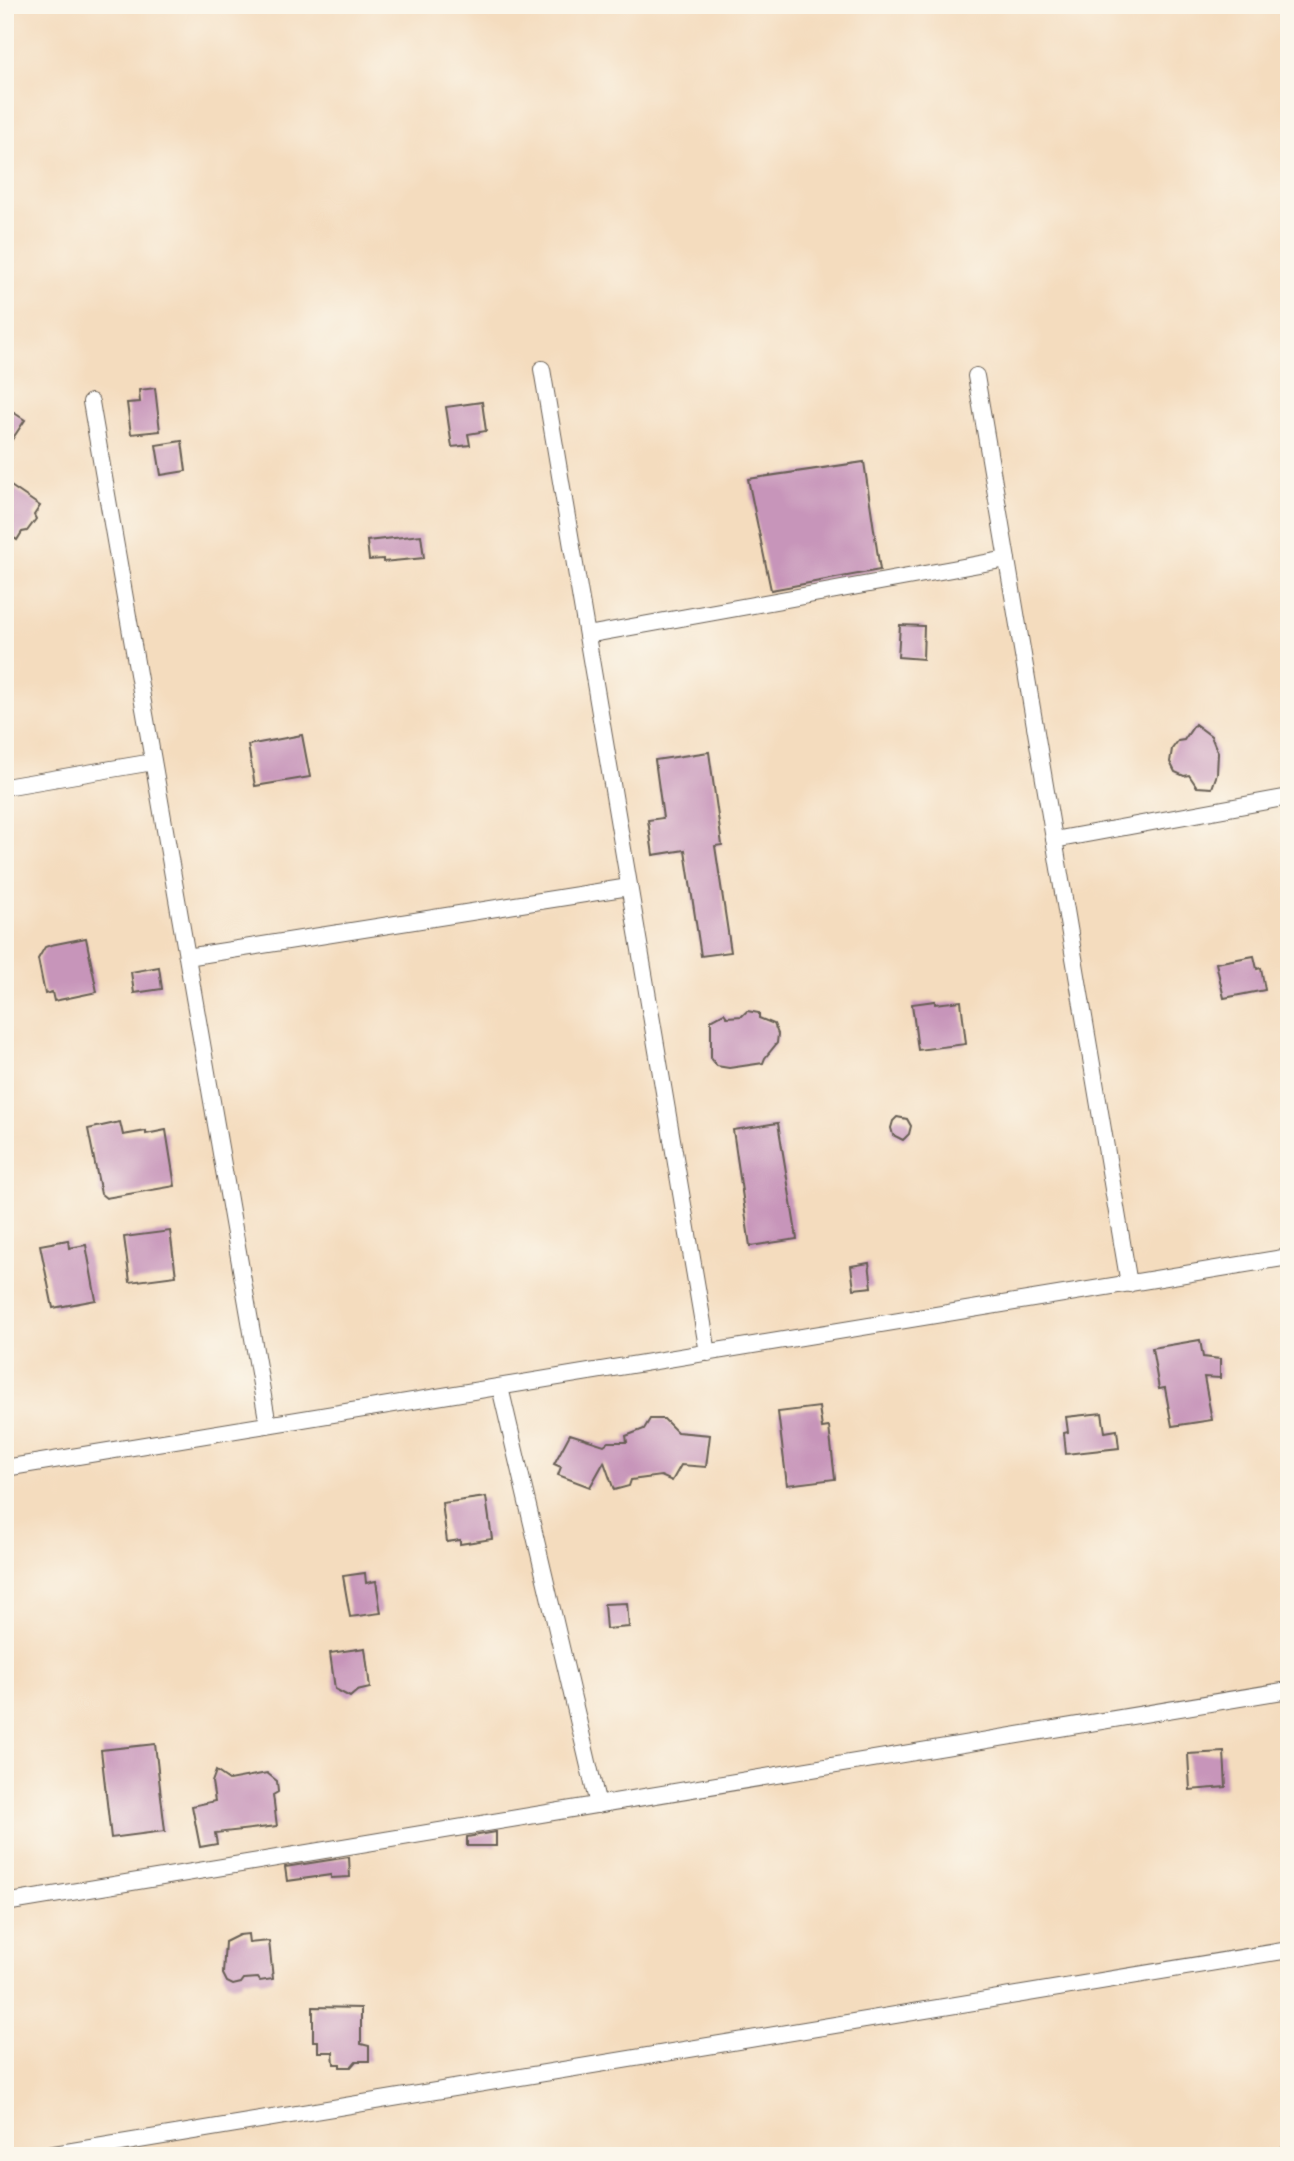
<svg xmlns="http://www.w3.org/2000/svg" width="1294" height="2161" font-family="Mali,sans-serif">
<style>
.building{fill:#c795ba}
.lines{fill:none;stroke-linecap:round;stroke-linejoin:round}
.minor-casing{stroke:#685f55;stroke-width:18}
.minor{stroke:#fff;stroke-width:16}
</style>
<rect width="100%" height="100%" fill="#fbf7ec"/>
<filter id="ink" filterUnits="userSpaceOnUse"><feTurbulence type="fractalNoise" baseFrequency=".0143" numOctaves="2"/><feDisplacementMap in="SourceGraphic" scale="14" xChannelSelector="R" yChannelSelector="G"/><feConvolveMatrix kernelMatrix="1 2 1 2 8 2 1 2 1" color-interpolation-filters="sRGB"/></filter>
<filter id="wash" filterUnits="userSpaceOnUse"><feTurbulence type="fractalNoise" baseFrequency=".00686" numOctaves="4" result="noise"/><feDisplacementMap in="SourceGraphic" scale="28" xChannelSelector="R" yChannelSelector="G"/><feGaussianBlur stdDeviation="1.57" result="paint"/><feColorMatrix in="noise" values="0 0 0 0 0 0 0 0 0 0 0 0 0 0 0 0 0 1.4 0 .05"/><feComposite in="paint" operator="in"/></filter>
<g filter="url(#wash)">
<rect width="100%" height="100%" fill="#f4dcbe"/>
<g id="blocks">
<path class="building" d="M155,388L160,431L131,434L127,403L140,402L139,390Z
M482,402L486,431L468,434L470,445L452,447L446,407Z
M5,407L25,420L5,450Z
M182,441L186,471L161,475L156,445Z
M864,462L880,570L771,590L748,479Z
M5,482L40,506L34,515L36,519L27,531L22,532L17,540L5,532Z
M421,535L424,558L383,562V559L369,560L367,541Z
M900,625L924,626L923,659L898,657Z
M1195,724L1211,736L1218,753L1217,774L1212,788L1197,787L1189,775L1184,776L1175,772L1170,762L1172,749L1178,741L1184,740Z
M302,735L310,777L255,786L248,745Z
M709,752L722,845L715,846L731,952L701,956L685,850L653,855L648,820L663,818L655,760Z
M86,938L97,992L54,1001L52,992L45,994L38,959L45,947L51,945Z
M1254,956L1257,969L1261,968L1265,990L1224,998L1216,963Z
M159,967L162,989L134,993L131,972Z
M935,1001V1004L961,1001L966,1044L918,1050L912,1004Z
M747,1011L759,1013V1018L774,1024L778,1034L777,1043L765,1058L763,1063L729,1068L717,1066L711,1058V1020L724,1013L727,1017L742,1016Z
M897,1117L907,1119L911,1126L909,1134L903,1140L893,1135L891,1128L893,1121Z
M120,1122L123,1135L146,1131V1134L166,1130L175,1186L106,1198L101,1194L88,1129Z
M778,1123L797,1239L750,1246L733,1130Z
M170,1231L176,1276L130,1282L124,1237Z
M68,1240L69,1248L86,1245L96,1300L53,1308L40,1245Z
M869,1263L872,1287L854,1289L851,1266Z
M1200,1340L1203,1357L1220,1359V1378L1204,1377L1212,1420L1172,1426L1165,1388L1159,1389L1152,1348Z
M819,1407L822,1428L829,1427L835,1479L787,1485L778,1412Z
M1102,1413L1105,1432L1117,1430L1119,1448L1066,1454L1064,1433L1068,1432L1066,1417Z
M650,1419H664L677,1432L710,1435L706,1467L681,1465L672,1481L661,1476L631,1480L629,1486L614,1490L604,1462L590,1487L558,1475L561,1467L554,1464L570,1434L604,1445L608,1442H627L626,1436L644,1429Z
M486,1497L492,1539L460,1544V1540L447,1542L442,1503Z
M365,1573L366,1583L376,1581L381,1613L350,1617L343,1576Z
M627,1603L629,1627L606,1629L604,1604Z
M365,1648L370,1688L357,1691L350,1697L335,1689L330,1653Z
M155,1744L165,1831L111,1838L101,1750Z
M1224,1752L1226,1787L1190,1790L1188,1754Z
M216,1771L229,1780L267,1773L277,1781L278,1792L273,1795L277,1826L215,1833L217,1844L200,1847L192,1806L215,1801L212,1782Z
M496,1832V1846H467V1837Z
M349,1857L350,1877L331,1878V1875L287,1881L285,1867Z
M248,1934L249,1943L269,1941L273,1979L260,1981L258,1978L244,1979L241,1983L233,1985L227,1982L223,1974L225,1942L239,1935Z
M313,2007L361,2008V2044L369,2046V2061H356L351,2067H340V2064H334L333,2052H318V2041H313Z"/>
</g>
</g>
<g filter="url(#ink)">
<use href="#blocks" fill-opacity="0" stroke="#685f55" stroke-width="2"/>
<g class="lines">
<defs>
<path id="minor" d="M542,369L708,1353
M976,376L1129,1284
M91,402L268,1425
M587,635L1007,559
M5,787L153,762
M1054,840L1289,797
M187,957L629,887
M500,1387L598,1805
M5,1468L1289,1257
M5,1903L1289,1690
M42,2156L1289,1950
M1281,2156L1289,2154"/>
</defs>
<use href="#minor" class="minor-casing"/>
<use href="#minor" class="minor"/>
</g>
</g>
<rect width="1294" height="2161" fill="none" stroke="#fbf7ec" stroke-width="28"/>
</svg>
